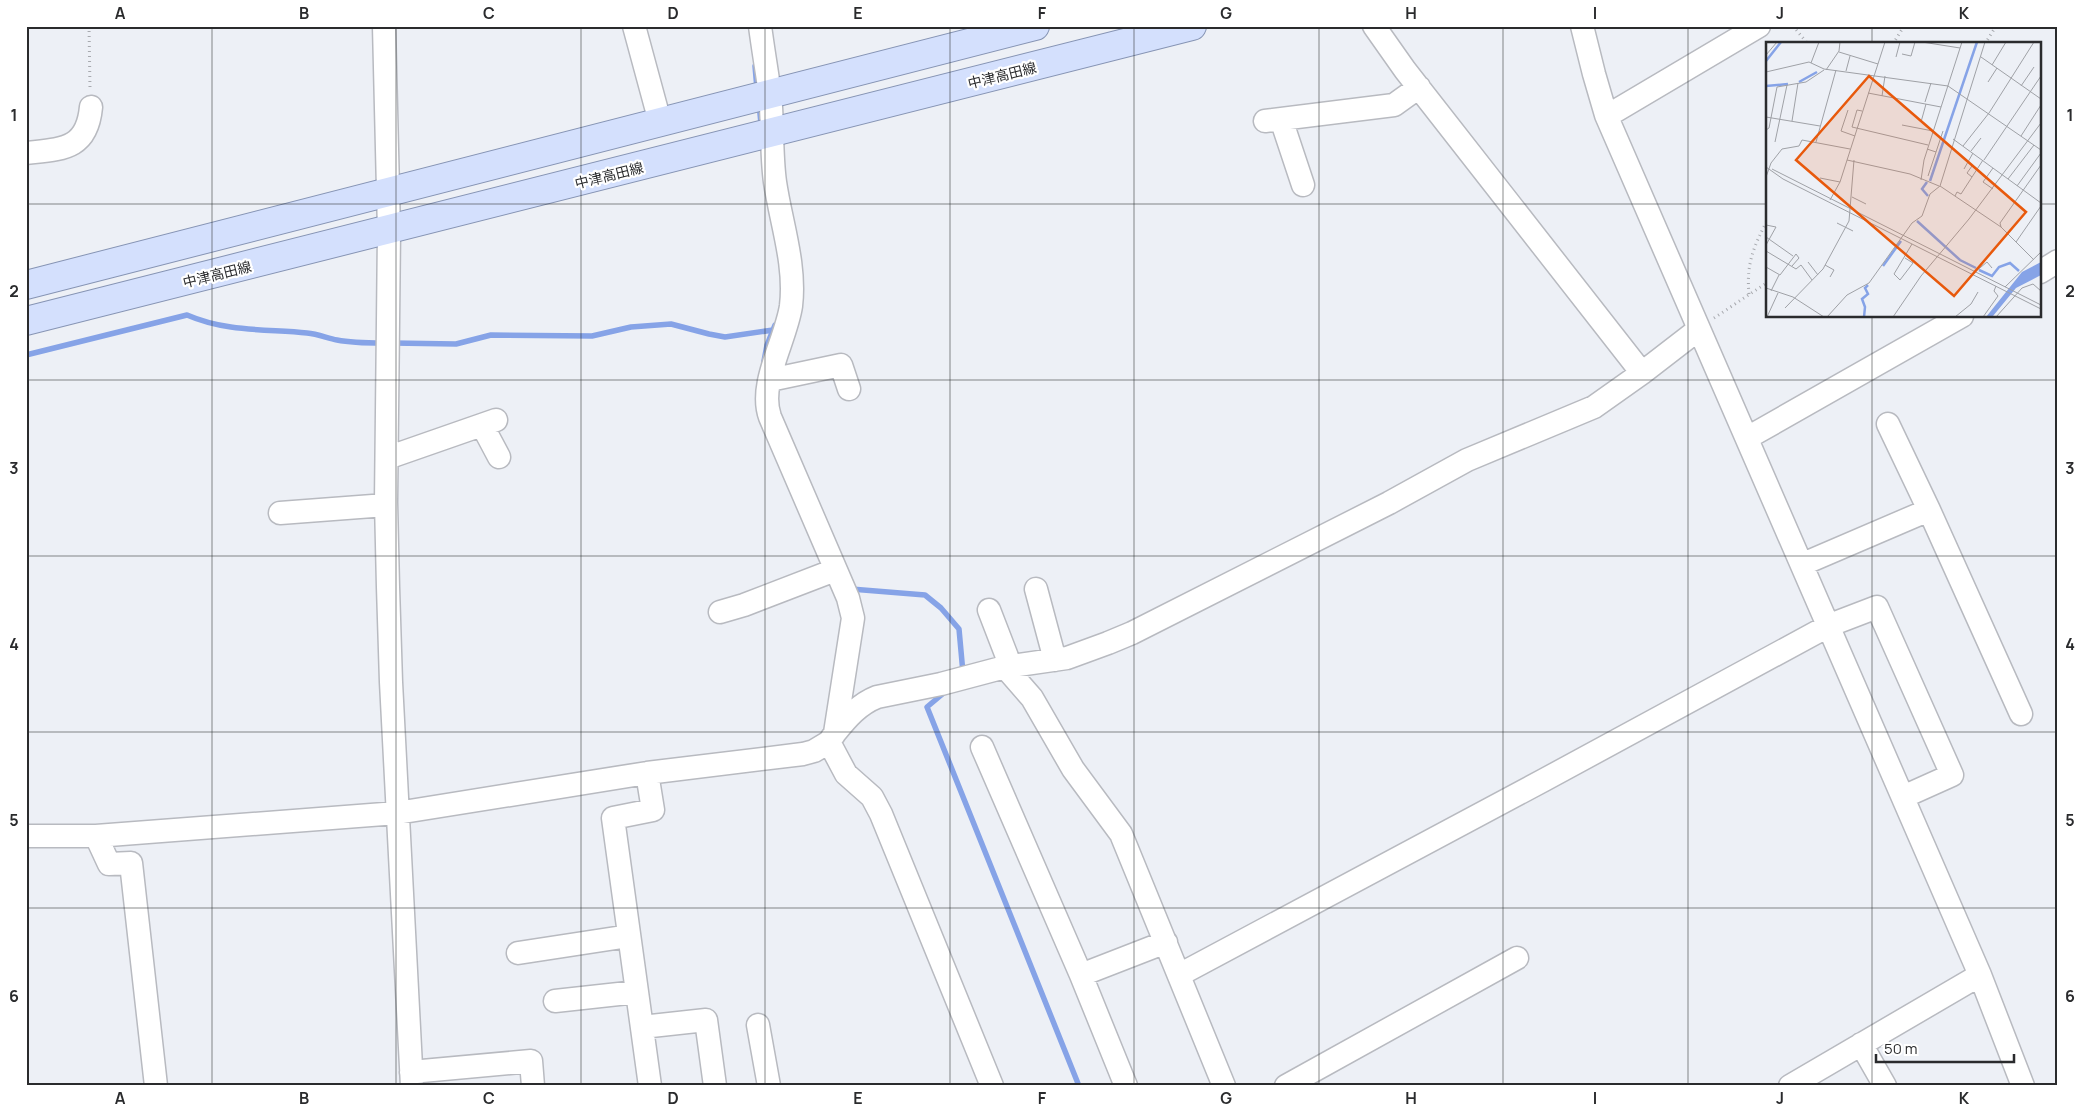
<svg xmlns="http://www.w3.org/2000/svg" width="2084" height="1112" font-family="Manrope,'Noto Sans JP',sans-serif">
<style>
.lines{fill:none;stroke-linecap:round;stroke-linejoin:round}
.stream{stroke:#86a3e7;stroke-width:5.5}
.minor-casing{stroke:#b8bac0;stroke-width:25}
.major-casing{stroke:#8694b4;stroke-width:30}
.path{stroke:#a7a9ae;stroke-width:3;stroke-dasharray:1 4;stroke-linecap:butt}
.minor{stroke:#fff;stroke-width:22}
.major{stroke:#d4e0fd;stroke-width:28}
.grid{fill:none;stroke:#2a2b2d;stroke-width:1;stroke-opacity:0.55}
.labels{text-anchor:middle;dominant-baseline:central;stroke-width:4.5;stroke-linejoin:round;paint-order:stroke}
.street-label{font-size:14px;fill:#2a2b2d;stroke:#fff}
.inset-river{fill:none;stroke:#86a3e7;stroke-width:2.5}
.inset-road{fill:none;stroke:#9fa1a6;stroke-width:1}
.view{fill:#e8590c;fill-opacity:0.15;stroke:#e8590c;stroke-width:2.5}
.inset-edge{fill:none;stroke:#2a2b2d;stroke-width:2.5}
.neatline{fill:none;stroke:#2a2b2d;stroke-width:2}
.grid-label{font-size:16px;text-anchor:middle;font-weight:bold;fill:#2a2b2d}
</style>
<rect width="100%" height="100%" fill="#edf0f6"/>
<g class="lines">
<path class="stream" d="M755,66L757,89
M759,103L761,124
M392,343L456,344L491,335L592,336L631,327L671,324L709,334L725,337L773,330
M26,355L187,315C226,332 266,329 307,333C318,334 327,338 337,340C352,343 368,343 383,343
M764,361L767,345L775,325
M850,588L851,589L925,595L941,608L959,629L963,673
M946,691L927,707L1079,1086"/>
<defs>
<path id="minor" d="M384,26L389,231L386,502L388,587L391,682L412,1086
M634,26L660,122
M760,26C763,49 767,72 770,94C773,123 771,153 775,182C781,223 796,264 791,306C786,340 758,384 770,417L848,598L853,618L835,733L829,742L846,774L872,797L881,814L992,1086
M1374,26L1405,70L1642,373
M1582,26L1594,74L1606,115L1980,975L2023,1086
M1607,116L1759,26
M1281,119L1303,185
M1265,121L1394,105L1419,87
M26,153C62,149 87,150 91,107
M2040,272L2058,261
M770,380L841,365L849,389
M1888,424L1929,510
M482,425L499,457
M1747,438L1962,316
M387,458L496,420
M280,513L386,505
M1803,564L1929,510L2021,714
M1036,589L1055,660
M989,610L1011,667
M720,612L744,605L835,570
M1005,667L1032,698L1073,769L1121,834L1224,1086
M835,733C847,718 859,704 877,697L941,684L1005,667L1067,658L1108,643L1132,633L1389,503L1467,460L1594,407L1642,373L1699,329
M982,747L1081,975
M647,773L653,810L613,818L650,1086
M26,836H96L397,813L647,773L803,754L814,751L829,742
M96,836L109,864L131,863L156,1086
M518,953L629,936
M1179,975L1544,780L1830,625L1877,607L1952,775L1903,797
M555,1001L637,992
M758,1025L769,1086
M642,1027L706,1020L715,1086
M1861,1044L1885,1086
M411,1072L531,1061L533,1086
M1126,1086L1081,975L1166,942
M1286,1086L1517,958
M1790,1086L1980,975"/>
<path id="major" d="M26,285L1035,26
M26,321L1192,26"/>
</defs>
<use href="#minor" class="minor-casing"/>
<use href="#major" class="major-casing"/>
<path class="path" d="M89,26L90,89
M1793,26L1808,44
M1893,44L1904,26
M1985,44L1996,26
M1749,294C1746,263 1754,246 1768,219
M1714,318L1768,282"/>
<use href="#minor" class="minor"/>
<use href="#major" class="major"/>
</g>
<path class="grid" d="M212,26V1086M396,26V1086M581,26V1086M765,26V1086M950,26V1086M1134,26V1086M1319,26V1086M1503,26V1086M1688,26V1086M1872,26V44M26,204H1768M2040,204H2058M1872,316V1086M26,380H2058M26,556H2058M26,732H2058M26,908H2058"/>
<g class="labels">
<g class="street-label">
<text transform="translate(1002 75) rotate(-14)">中津高田線</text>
<text transform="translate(609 175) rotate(-14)">中津高田線</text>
<text transform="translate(217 274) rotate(-14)">中津高田線</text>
</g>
</g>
<g transform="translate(1766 42)">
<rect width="275" height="275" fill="#edf0f6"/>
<path d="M275,220V233L250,246L227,274L220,275L256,230Z" fill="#86a3e7"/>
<path class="inset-river" d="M0,19L15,0M33,40L51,30M0,44L22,42M164,139L211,0M161,140L156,147L162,154M151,179L194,218L210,226M117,224L135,199M213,228L226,234L233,225L244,221L253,229M98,275L99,265L96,257L102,252L99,246L102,243"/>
<path class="inset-road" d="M156,0L194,6M73,10L112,22M136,12L145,14L149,0M0,13L11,0M130,15L134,0M215,15L275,57M45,21L53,0M226,23L240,0M60,28L73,9L74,0M80,29L84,14M0,30L43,20L58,27L182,44L275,108M222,40L231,26M255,44L268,25M102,51L175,65M116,54L119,34M159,60L165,41M82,68L75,89L89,94M96,69L91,68L86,85L162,103M0,75L54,84M26,79L32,41M155,80L160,62M136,83L167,89M0,88L3,86L11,45L40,40L58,28M255,94L275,63M187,97L275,161M9,100L21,43M50,100L70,28M197,104L223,71L268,0M161,107L170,110L177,89M205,109L215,96M81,118L144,132L173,144M218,118L275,34M0,125L17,137L275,267M6,127L275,263M198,127L207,111M162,134L170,110M0,135L5,121L16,107L33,104L36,98L84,107M206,135L201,131L206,124L211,127M54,136L74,140M242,137L268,103M155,138L158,118L196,0M174,144L235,185L268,218M251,144L275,111M227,147L217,140L227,126M189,154L191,150L195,152L217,118M86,155L100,162M64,158L74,140L119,0M71,181L87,189M0,183L10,185L0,203M235,185L234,181L275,123M0,195L27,214M250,200L275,164M0,209L30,227L35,223L46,238M139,216L147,221L134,238L128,232L146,202M42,220L52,233M59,223L68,228L64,235M0,225L14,233L30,212L33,216L26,224M209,230L221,220L226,226M239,245L275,210M0,246L27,255L58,275M5,249L13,233M19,266L57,227L83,179L88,118M1,275L12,251M61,275L81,253L103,241L146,181L156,174L164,152L174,144L219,0M127,275L155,234L203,177L275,81M189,275L205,262L212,250M217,275L232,254L228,249L230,244M230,275L256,246L267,242L275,249"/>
<path class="view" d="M103,34L260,170L188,254L30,118Z"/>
<rect width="275" height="275" class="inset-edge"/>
</g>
<rect width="2084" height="1112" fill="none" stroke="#ffffff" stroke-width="55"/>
<path d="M1876 1054v8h138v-8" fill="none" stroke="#2a2b2d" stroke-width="2.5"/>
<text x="1884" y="1054" font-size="15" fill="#2a2b2d" stroke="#ffffff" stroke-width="4" paint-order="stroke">50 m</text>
<rect x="28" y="28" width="2028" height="1056" class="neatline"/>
<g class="grid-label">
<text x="120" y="19">A</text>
<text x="304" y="19">B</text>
<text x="489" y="19">C</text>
<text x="673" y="19">D</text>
<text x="858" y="19">E</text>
<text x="1042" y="19">F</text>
<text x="1226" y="19">G</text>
<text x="1411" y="19">H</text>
<text x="1595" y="19">I</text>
<text x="1780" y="19">J</text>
<text x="1964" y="19">K</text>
<text x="14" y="121">1</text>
<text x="2070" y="121">1</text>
<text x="14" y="297">2</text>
<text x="2070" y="297">2</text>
<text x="14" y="474">3</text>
<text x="2070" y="474">3</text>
<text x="14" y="650">4</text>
<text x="2070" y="650">4</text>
<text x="14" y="826">5</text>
<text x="2070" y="826">5</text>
<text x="14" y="1002">6</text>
<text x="2070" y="1002">6</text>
<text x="120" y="1104">A</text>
<text x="304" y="1104">B</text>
<text x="489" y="1104">C</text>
<text x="673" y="1104">D</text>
<text x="858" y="1104">E</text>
<text x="1042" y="1104">F</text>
<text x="1226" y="1104">G</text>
<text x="1411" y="1104">H</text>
<text x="1595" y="1104">I</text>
<text x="1780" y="1104">J</text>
<text x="1964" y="1104">K</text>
</g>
</svg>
